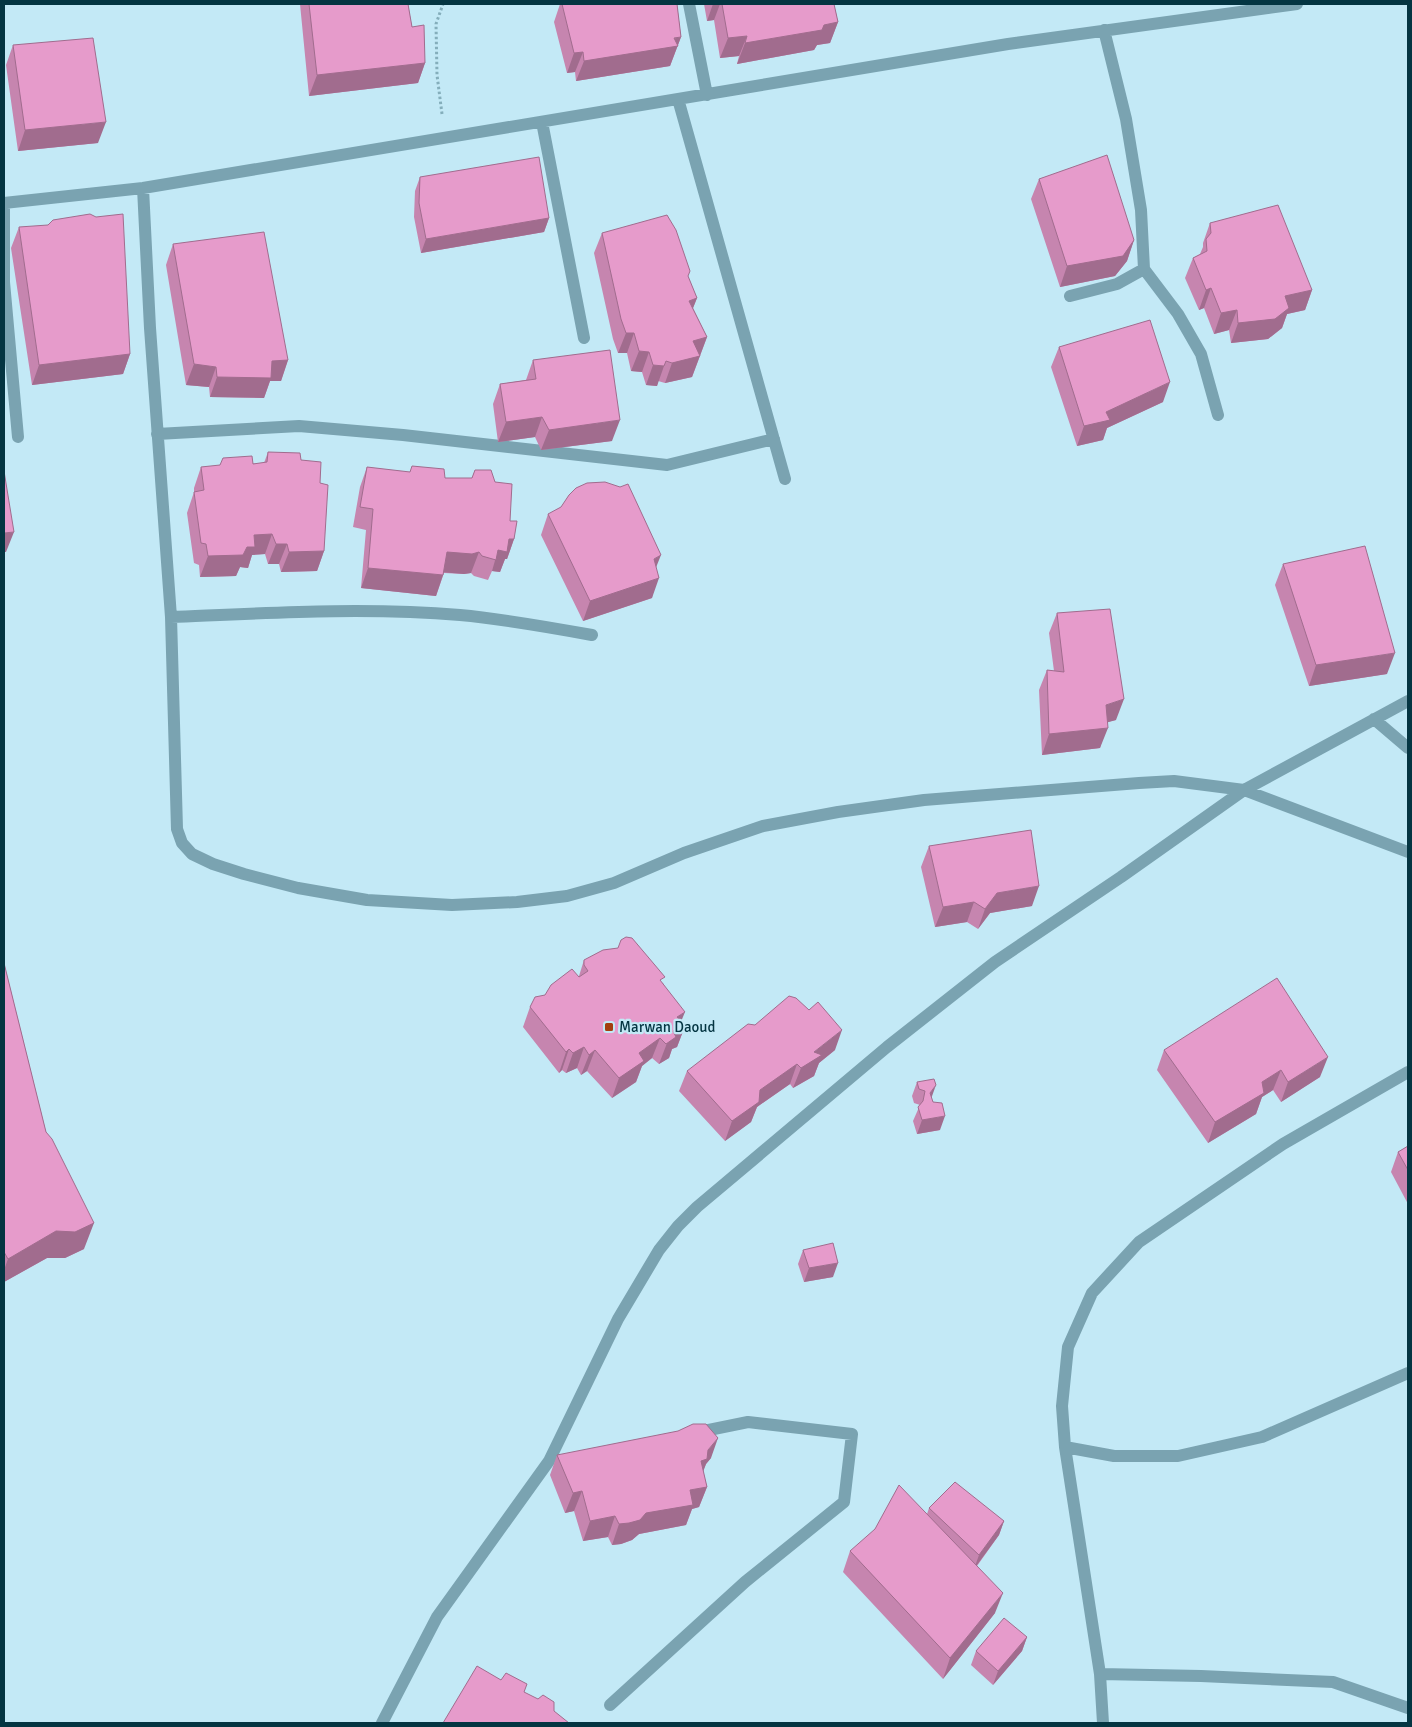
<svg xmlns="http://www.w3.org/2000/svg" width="1412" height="1727" font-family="Signika,sans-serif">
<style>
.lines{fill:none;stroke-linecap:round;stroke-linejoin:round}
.path{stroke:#84aebb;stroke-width:3;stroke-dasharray:2.5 2.5;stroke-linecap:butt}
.minor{stroke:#7aa3b1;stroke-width:12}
.wall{fill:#c685af}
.shaded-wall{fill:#a16c8e}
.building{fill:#e69bcb;stroke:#a16c8e}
.poi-dot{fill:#a33e0f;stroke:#c3e9f6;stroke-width:2}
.labels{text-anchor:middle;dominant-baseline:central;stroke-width:4.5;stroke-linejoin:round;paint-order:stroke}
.poi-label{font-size:15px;fill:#043542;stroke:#c3e9f6;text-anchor:start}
</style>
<rect width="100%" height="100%" fill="#c3e9f6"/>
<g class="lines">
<path class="path" d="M442,114L437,75L436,24L443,4"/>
<path class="minor" d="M689,4L707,95
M678,99L785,479
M542,122L584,338
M143,188L150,328L171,617L177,829L182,843L192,854L213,864L244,874L298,888L367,900L452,905L517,902L567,896L614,883L684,853L763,826L838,812L924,800L1139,783L1174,781L1244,790L1408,852
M4,203L143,188L1008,44L1297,4
M4,203V282L18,437
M1144,269L1178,314L1201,354L1218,415
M1070,296L1117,284L1144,269L1141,210L1126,119L1104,30
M157,434L299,426L403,435L667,465L774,439
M171,617C267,613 364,607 460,615C504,619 548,627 592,635
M1374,719L1408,748
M1065,1447L1114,1456H1178L1262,1437L1408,1373
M1100,1674L1201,1676L1333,1682L1408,1708
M610,1705L745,1582L844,1502L852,1434L748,1422L694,1433
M382,1723L437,1617L549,1461L618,1319L659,1250L678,1226L697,1207L887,1047L995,962L1121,877L1244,790L1408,701
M1103,1723L1100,1674L1065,1447L1062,1406L1068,1347L1092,1293L1139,1242L1283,1144L1408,1072"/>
</g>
<path class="wall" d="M300,4H408L412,27L425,63L418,83L309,96Z
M560,4H677L681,37L670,66L576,81L575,72L567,73L554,22Z
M704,4H834L838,22L830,43L817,45L814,50L737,64L739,56L720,58L714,20L707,21Z
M13,45L98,143L18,151L6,65Z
M420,177L549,218L544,232L421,253L414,217L415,191Z
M1039,179L1134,240L1127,261L1115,276L1060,287L1031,199Z
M1210,223L1312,290L1305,310L1287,314L1282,328L1268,339L1231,343L1229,330L1214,334L1204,308L1199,310L1185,278L1193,258L1200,254L1203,247V243Z
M19,227L130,354L123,374L32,385L11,248Z
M602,233L688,277L697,298L693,308L707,337L692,377L665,383L658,381L657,386L646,385L642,372L631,371L627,353H618L613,339L594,253Z
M173,244L288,360L281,381H270L264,398L210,397L209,387L186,385L166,265Z
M1059,347L1163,402L1107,428L1103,440L1077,446L1051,367Z
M533,360L612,441L541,450L535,437L498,442L493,404L500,384L526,380Z
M268,452L301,460L320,483L324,551L317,571L281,572L279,564H268L265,554L252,555L248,568L240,567L236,576L200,577L199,565L194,563L187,513L194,492V488L201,467L264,463Z
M367,467L445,478H472L475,470L510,521L514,539L507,559H505L500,572L492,571L488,580L474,576L471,573L464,574L444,573L436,596L361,588L366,530L353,527L360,487Z
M548,514L656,566L652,598L583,621L541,535Z
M1283,564L1387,674L1309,686L1275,585Z
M1057,613L1116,720L1107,722L1100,748L1042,755L1039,690L1047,670L1054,671L1049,633Z
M929,846L1032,906L990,913L978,929L967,922L935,927L921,867Z
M584,960L663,983L681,1022L685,1026L677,1047L672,1049L669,1058L659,1064L652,1058L642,1066L636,1082L612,1098L587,1071L581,1075L577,1068L566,1073L562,1070L559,1073L523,1027L530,1007L545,995L579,976Z
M4,963L46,1132L84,1249L65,1258H47L4,1282Z
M835,1050L819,1063L814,1076L793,1088L790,1084L757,1107L751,1122L725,1141L679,1091L687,1071Z
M1164,1050L1320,1077L1281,1102L1273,1090L1262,1097L1256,1114L1208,1143L1157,1070Z
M917,1082L931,1098L940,1130L917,1134L913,1121L920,1105L914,1103L912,1096Z
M1408,1146V1204L1391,1172L1398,1152Z
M803,1250L833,1277L804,1282L798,1264Z
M557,1455L711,1458L706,1464L703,1471L707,1487L699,1507L692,1509L686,1525L639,1534L632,1540L621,1544L612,1545L608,1537L583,1541L574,1511L565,1513L550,1475Z
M929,1508L1004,1521L999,1535L977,1566L995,1613L943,1679L843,1572L850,1551L927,1514Z
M1027,1637L1022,1651L993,1685L971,1665L976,1651Z"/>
<path class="shaded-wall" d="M713,4H720L714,20L707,21Z
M838,22L830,43L817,45L814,50L737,64L745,43L824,25Z
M747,36L739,56L720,58L728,38Z
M681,37L670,66L576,81L584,61Z
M583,52L575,72L567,73L574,53Z
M425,63L418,83L309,96L317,75Z
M106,122L98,143L18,151L25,130Z
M549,218L544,232L421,253L426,239Z
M1134,240L1127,261L1115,276L1060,287L1067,266Z
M1211,288L1204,308L1199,310L1206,290Z
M1312,290L1305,310L1287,314L1282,328L1268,339L1231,343L1238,323L1285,296Z
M697,298L689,318V301Z
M1237,310L1229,330L1214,334L1221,313Z
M626,333H634L627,353H618Z
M707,337L692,377L665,383L672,363L693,341Z
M639,351L649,352L642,372L631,371Z
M130,354L123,374L32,385L39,365Z
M288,360L281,381H270L264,398L210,397L217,377L272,361Z
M194,364L216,367L209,387L186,385Z
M653,365L664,366L657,386L646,385Z
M1170,382L1163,402L1107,428L1103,440L1077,446L1084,426L1106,412Z
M542,417L535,437L498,442L506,422Z
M620,420L612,441L541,450L549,430Z
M14,532L6,552H4V533Z
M272,534L265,554L252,555L248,568L240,567L236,576L200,577L208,556L247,547L254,535Z
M509,539H514L507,559H505L500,572L492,571L498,550Z
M276,544H287L279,564H268Z
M324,551L317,571L281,572L289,552Z
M447,552H479L471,573L464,574L440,572Z
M661,555L653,575L654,559Z
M368,568L443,575L436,596L361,588Z
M659,578L652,598L583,621L590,601Z
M1395,653L1387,674L1309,686L1316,665Z
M1124,699L1116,720L1098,725L1106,705Z
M1108,728L1100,748L1042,755L1049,734Z
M1039,886L1032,906L990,913L978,929L985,909L997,893Z
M974,902L967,922L935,927L943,907Z
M685,1012L678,1029L685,1026L677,1047L672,1049L669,1058L659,1064L677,1017Z
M842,1030L835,1050L819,1063L814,1076L793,1088L801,1068L814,1052Z
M660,1038L652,1058L642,1066L636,1082L612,1098L619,1078L639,1053Z
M584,1047L577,1068L566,1073L573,1053Z
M569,1049L562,1070L559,1073L566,1052Z
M595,1050L587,1071L581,1075L589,1055Z
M1328,1057L1320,1077L1281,1102L1288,1082Z
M797,1064L790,1084L757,1107L751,1122L725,1141L732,1121L760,1090Z
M1281,1070L1273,1090L1262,1097L1256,1114L1208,1143L1215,1122L1262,1082Z
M936,1085L931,1099L930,1093Z
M945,1116L940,1130L917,1134L922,1120Z
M94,1223L84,1249L65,1258H47L4,1282V1270L8,1259L56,1231Z
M838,1263L833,1277L804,1282L809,1268Z
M718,1438L711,1458L706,1464L700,1480L701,1461L708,1450Z
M707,1487L699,1507L692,1509L686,1525L639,1534L632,1540L621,1544L612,1545L619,1524L646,1513L690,1490Z
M582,1491L574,1511L565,1513L573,1493Z
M615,1516L608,1537L583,1541L590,1521Z
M1004,1521L999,1535L974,1569L979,1555Z
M1003,1593L995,1613L943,1679L950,1658Z
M1027,1637L1022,1651L993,1685L998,1671Z"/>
<path class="building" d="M309,4H408L412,27L424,25L425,63L317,75Z
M562,4H677L681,37L674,38L678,46L584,61L583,52L574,53Z
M722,4H834L838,22L824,25L822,30L745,43L747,36L728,38Z
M93,38L106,122L25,130L13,45Z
M1107,155L1134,240L1123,256L1067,266L1039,179Z
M539,157L549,218L426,239L419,203L420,177Z
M1278,205L1312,290L1285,296L1289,308L1275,319L1238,323L1237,310L1221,313L1211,288L1206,290L1193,258L1207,251L1206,239L1211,233L1210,223Z
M90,214L96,217L123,214L130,354L39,365L19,227L48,225L53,220Z
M667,215L676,230L690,271L688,276L697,298L689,301L707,337L693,341L700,356L672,363L666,361L664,366L653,365L649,352L639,351L634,333H626L621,319L602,233Z
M264,232L288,360L272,361L271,378L217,377L216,367L194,364L173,244Z
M1150,320L1170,382L1106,412L1110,420L1084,426L1059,347Z
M610,350L620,420L549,430L542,417L506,422L500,384L536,379L533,360Z
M268,452L300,453L301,460L321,462L320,483L328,485L324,551L289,552L287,544H276L272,534L254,535L255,547H247L243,555L208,556L206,544L201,543L194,492L204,490L201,467L220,465L223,458L252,456L253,464L267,462Z
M412,466L444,469L445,478H472L475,470H491L495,482L512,484L510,521H517L514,539H509L507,552L498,550L496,560L482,556L479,552L472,554L447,552L443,575L368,568L373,509L360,507L367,467L410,472Z
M4,471L14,532L4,533Z
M605,482L620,487L628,484L661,555L654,559L659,578L590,601L548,514L561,507L569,495L576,488L587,483Z
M1365,546L1395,653L1316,665L1283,564Z
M1110,609L1124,699L1106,705L1108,728L1049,734L1047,670L1064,672L1057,613Z
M1031,830L1039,886L997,893L985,909L974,902L943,907L929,846Z
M626,937L632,938L665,977L660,980L685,1012L677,1017L685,1026L673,1031L676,1037L666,1044L660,1038L639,1053L644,1061L619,1078L595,1050L589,1055L584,1047L573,1053L569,1049L566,1052L530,1007L535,997L545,995L551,985L572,969L579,977L588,971L584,965V960L603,950L618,948L621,940Z
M4,963L46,1132L52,1139L94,1223L75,1232L56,1231L8,1259L4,1252Z
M1277,978L1328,1057L1288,1082L1281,1070L1262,1082L1264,1093L1215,1122L1164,1050Z
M789,996L796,998L809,1010L818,1002L842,1030L814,1052L822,1055L801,1068L797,1064L760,1090L759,1102L732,1121L687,1071L748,1024L755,1025Z
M934,1079L936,1085L930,1093L933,1102L942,1103L945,1116L922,1120L918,1107L923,1101L925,1091L919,1089L917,1082Z
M1408,1146V1170L1398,1152Z
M833,1243L838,1263L809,1268L803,1250Z
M693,1424H706L718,1438L708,1450L707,1459L701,1461L707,1487L690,1490L693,1505L646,1513L640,1520L629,1523L619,1524L615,1516L590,1521L582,1491L573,1493L557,1455L678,1431Z
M955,1482L1004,1521L979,1555L929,1508Z
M899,1485L1003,1593L950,1658L850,1551L875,1529Z
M1004,1618L1027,1637L998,1671L976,1651Z
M477,1666L501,1680L506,1673L527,1684L524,1692L538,1699L543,1695L554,1702V1711L569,1723H443Z"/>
<rect class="poi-dot" x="604" y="1022" width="10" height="10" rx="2.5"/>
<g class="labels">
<g class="poi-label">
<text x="619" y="1027">Marwan Daoud</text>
</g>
</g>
<rect width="1412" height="1727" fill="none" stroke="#043542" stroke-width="10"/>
</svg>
